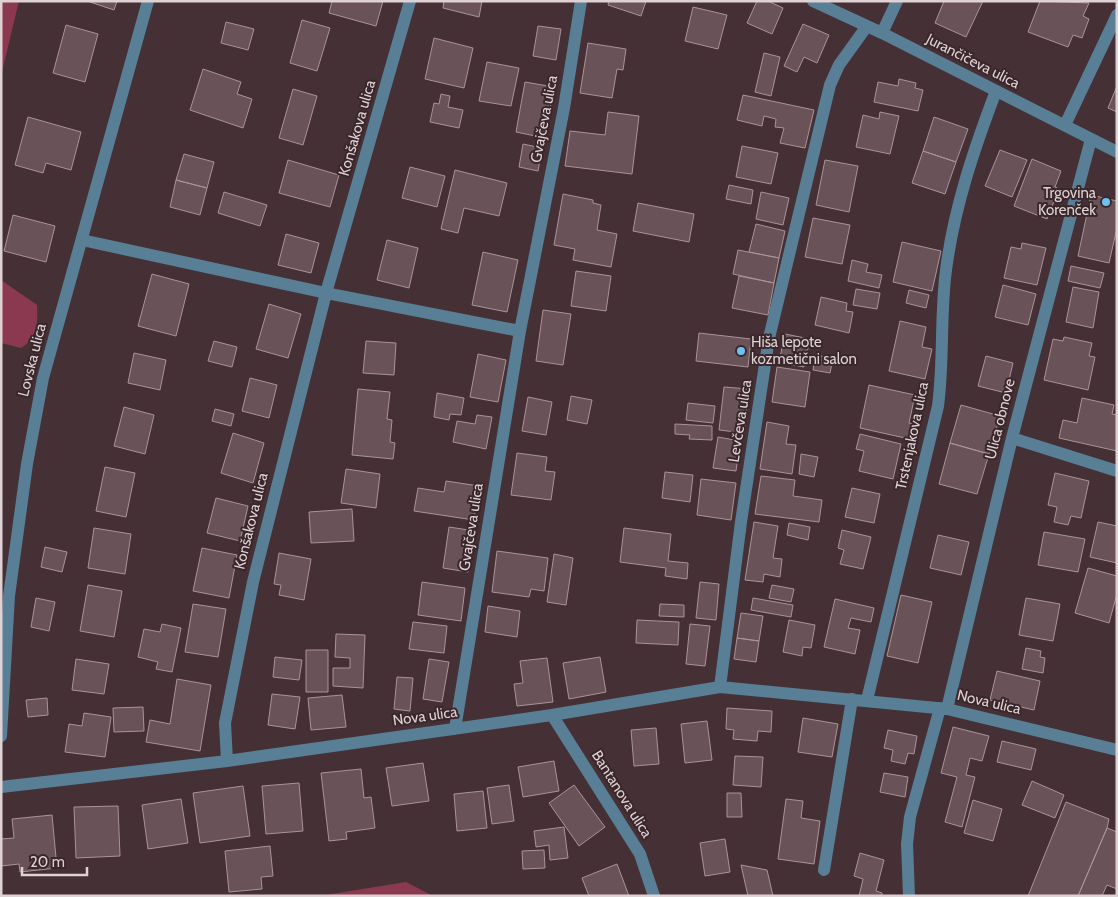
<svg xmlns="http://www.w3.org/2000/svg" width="1118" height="897" font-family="Cabin,sans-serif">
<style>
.green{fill:#8b3951}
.building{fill:#6a5358;stroke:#ab9398}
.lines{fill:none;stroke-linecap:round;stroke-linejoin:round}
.minor{stroke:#587f96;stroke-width:12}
.poi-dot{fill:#6ec2f3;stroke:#3a272b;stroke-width:2}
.labels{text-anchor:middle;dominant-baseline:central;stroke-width:4;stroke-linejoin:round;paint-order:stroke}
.street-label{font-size:15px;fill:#dfd2d4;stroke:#3a272b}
.poi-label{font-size:15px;fill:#dfd2d4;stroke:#3a272b;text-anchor:end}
</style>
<rect width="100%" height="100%" fill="#453135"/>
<path class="green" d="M1,1H19L1,76Z
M1,280L37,305C38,323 37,338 21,348L1,343Z
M406,882L433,896H319Z"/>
<path class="building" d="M87,1H117L114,10Z
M332,1H383L376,26L329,13Z
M444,1H482L479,17L443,8Z
M609,1H646L641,16L608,5Z
M757,1H768L783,8L772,34L747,23Z
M944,1H983L966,37L935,23Z
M1040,1L1089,3L1083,16L1089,19L1082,38L1073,35L1068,47L1028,32Z
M693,7L727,15L718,49L685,41Z
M302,20L330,28L317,71L290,63Z
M226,22L254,29L248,50L221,43Z
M803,24L829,35L817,63L804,57L797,72L784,66Z
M66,25L98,34L85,82L53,73Z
M538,26L561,29L556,60L533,56Z
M434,38L473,48L464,88L425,79Z
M588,43L626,49L623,70L617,69L612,98L580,93Z
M764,53L780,57L771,96L755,92Z
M487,62L519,68L511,106L479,101Z
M203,69L241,82L237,94L252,99L243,128L190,110Z
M899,79L916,83L915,88L923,90L918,111L874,102L878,82L898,86Z
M525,82L554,87L545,138L516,132Z
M1117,86V112L1108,108Z
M293,89L317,96L303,145L279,138Z
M441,94L450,96L448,107L463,110L459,128L430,122L434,103L439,104Z
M743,95L814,110L805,148L780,143L784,128L775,127L776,119L764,116L762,126L737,120Z
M608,112L639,116L632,174L565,166L570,131L605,135Z
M880,112L899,116L890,154L856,147L863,115L879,119Z
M28,117L81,132L71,170L46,163L43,173L15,165Z
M934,117L968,129L956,162L923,151Z
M523,144L542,148L538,171L519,167Z
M742,146L778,153L771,184L736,177Z
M1000,150L1027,160L1012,197L985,186Z
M923,151L956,162L945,194L912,183Z
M184,154L214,162L207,188L176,180Z
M1032,159L1061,171L1055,187L1059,189L1047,219L1014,206Z
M288,160L339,175L330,207L279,193Z
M825,160L858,166L849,212L816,205Z
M410,167L445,176L437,207L402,198Z
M455,170L507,183L499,216L464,208L458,233L441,229Z
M176,180L207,188L200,215L170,207Z
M729,185L753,190L751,204L726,199Z
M224,192L267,205L260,226L218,213Z
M761,192L789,198L783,225L756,219Z
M563,194L593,200V203L601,205L597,230L617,234L611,267L573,260L575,249L554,245Z
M1091,195L1117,201V228L1109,263L1078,256Z
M638,203L694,214L689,242L633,231Z
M13,215L55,226L46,262L4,251Z
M813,218L850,225L842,264L805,257Z
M756,224L785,231L779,258L749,252Z
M286,234L319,243L311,273L278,265Z
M387,240L418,248L409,288L377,280Z
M902,242L941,251L932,291L893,282Z
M1022,243L1046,248L1037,285L1004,278L1011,247L1021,249Z
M738,250L779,258L774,283L733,274Z
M483,252L518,260L507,312L472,305Z
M852,260L868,264L866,272L882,275L879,288L848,281Z
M1071,266L1104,273L1100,288L1068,281Z
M576,271L611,276L606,311L571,306Z
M152,274L189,284L176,336L138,326Z
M739,276L774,283L768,315L732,308Z
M1003,285L1036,294L1028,325L995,317Z
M1073,287L1099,292L1093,328L1066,322Z
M856,289L880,293L877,309L853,305Z
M909,290L929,295L926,308L906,303Z
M821,297L847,303L846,311L853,312L849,333L815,325Z
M269,304L301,314L288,358L256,349Z
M543,310L571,314L563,365L536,361Z
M900,321L926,327L922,347L932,349L925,379L889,371Z
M699,333L751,339L748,367L696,361Z
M785,334L810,339L804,367L779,362Z
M1064,337L1092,343L1089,356L1095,357L1088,390L1044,380L1053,339L1063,341Z
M214,341L237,347L232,367L208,361Z
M366,341L396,343L394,375L363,373Z
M134,353L166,360L160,390L128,383Z
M478,354L506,360L498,402L470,397Z
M815,355L833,358L830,373L813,370Z
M986,356L1013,363L1006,393L978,386Z
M777,367L810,372L805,407L772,402Z
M250,378L277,385L269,418L242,411Z
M869,385L915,395L909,423L917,425L914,440L860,428Z
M724,387L749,389L744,433L719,430Z
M358,389L390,392L387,419L392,420L390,442L395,443L393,459L352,455Z
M437,393L464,398L461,415L450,414L449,420L434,417Z
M571,396L592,400L587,424L567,420Z
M528,397L552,402L546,435L522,431Z
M1082,398L1114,405L1112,414L1117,415V451L1059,438L1063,420L1077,423Z
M688,403L715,406L713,423L686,420Z
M961,405L1000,416L989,454L950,443Z
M124,407L154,415L145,454L114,446Z
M215,409L234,414L231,426L212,421Z
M477,415L492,417L486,449L453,442L457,421L475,424Z
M767,422L789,426L786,444L796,445L792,474L760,469Z
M675,424L712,426V440L689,439L690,435L675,434Z
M233,433L264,443L253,483L221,473Z
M860,434L901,444L893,479L859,471L864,451L856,449Z
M718,437L740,441L736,471L713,468Z
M950,443L989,454L977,494L939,484Z
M517,453L547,457L545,471L555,472L551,500L511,495Z
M801,454L818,457L814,477L799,474Z
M105,467L135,473L126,517L96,511Z
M346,469L380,474L376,508L341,503Z
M665,472L693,475L690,502L662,498Z
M1055,473L1089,481L1081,518L1071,516L1068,525L1054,522L1057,507L1048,505Z
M761,476L795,480L793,496L822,500L819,522L755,514Z
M701,479L736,483L731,520L697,515Z
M446,481L479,486L474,520L414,511L418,488L444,492Z
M852,488L880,494L874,523L845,517Z
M216,498L248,506L240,541L207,533Z
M352,509L354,541L311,543L309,512Z
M754,522L778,526L773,558L782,559L780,577L764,574L763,582L745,580Z
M1098,522L1117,526V563L1090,557Z
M789,523L810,527L808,540L787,535Z
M449,527L475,531L468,572L443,568Z
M94,528L131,534L125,574L88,568Z
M624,528L671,534L668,561L688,563L687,579L665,576L666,568L620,562Z
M842,530L871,537L863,569L840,564L844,550L838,548Z
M1044,532L1085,539L1078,572L1038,565Z
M938,535L969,542L961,575L930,568Z
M45,547L67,552L62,572L41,567Z
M202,548L237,555L229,598L193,591Z
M497,551L548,558L544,591L531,589L529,597L492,592Z
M279,553L311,559L304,600L279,595L281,585L274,584Z
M554,554L573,558L566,605L547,602Z
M1088,568L1117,576V594L1109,623L1075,613Z
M422,582L465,588L461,621L418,615Z
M700,582L719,584L716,620L696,618Z
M88,585L122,591L114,637L80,631Z
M772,585L794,589L791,602L769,598Z
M901,595L932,602L918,663L887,656Z
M36,598L55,602L49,631L31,627Z
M753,598L793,605L791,617L751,610Z
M1026,598L1060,604L1053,641L1019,635Z
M835,599L874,608L871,622L851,618L848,628L860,630L855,654L824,647Z
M193,604L226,609L218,657L185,652Z
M660,604L684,605V617L659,616Z
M488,606L520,611L517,637L485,632Z
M741,613L763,616L759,641L737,638Z
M637,620L679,622L678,645L636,643Z
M789,620L815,625L811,648L803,647L802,656L783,652Z
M413,622L447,626L444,653L409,649Z
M162,624L181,628L172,672L156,669L158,662L138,657L144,629L160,632Z
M690,624L710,626L705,666L686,664Z
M336,634L365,635L363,688L333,686V668H350V658L335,657Z
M737,638L759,641L756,662L734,659Z
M1026,648L1041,651L1040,657L1045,658L1043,673L1022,669Z
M306,650H328V692H306Z
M275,657L302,660L299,680L273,677Z
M600,657L606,692L569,699L563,663Z
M547,658L553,702L517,706L514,684L523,683L520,661Z
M76,659L109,664L104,694L72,690Z
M429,659L449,662L442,702L423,699Z
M997,671L1040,681L1034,710L990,700Z
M397,677L413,678L410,711L394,709Z
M177,679L211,685L200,751L146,742L150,720L170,724Z
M272,694L300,697L295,729L268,725Z
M342,695L346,727L311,730L308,698Z
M47,698L48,715L28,717L26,700Z
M143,707L144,731L114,732L113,708Z
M727,708L772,711L771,732L758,731L757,741L733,739L734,730L726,729Z
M84,713L111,717L105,757L65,752L69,724L82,726Z
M803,718L838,724L832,757L798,752Z
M707,721L712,760L685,763L681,724Z
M953,727L989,736L982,761L970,758L966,775L975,777L962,827L945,822L957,777L941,773Z
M656,728L659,764L634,766L631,730Z
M888,730L917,736L914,754L908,753L905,764L891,761L893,750L884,748Z
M1002,741L1036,749L1031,770L997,762Z
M735,756L763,757L761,787L733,785Z
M554,761L559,791L523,797L518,767Z
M423,763L429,801L392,806L386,768Z
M361,769L364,798L371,797L375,828L346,832L347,839L329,841L321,773Z
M884,773L908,777L905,797L880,792Z
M1032,781L1064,795L1055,818L1022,805Z
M299,783L303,831L266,834L262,786Z
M509,785L514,821L492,824L487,788Z
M574,785L605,827L579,846L549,803Z
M243,786L250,836L200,843L193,793Z
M483,791L487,828L457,831L454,794Z
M727,793H741L742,817H727Z
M181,799L188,843L148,849L142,805Z
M786,799L803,801L801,818L820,821L814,864L778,859Z
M973,800L1002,809L993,841L964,833Z
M1066,802L1109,819L1107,828L1078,896H1028Z
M118,806L120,856L76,858L74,807Z
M52,815L57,868L20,872L19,864L1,866V839L14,838L12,819Z
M564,827L568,858L550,860L549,845L536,847L534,831Z
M1107,828L1117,832V889L1107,885L1102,896H1078Z
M725,839L730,872L705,876L700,843Z
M270,846L273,876L261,877L262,889L229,892L225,851Z
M544,850L545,868L523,869L522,851Z
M860,853L884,860L876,891L882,893V896H859L863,879L854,876Z
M617,864L629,896H589L582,878Z
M741,865L767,870L773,896H748Z"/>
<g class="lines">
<path class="minor" d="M813,1L882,33L1117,152
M882,33L897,1
M1065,125L1117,15
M82,240L326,293L520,331
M1012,438L1117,471
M720,687L741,522L769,338L830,85L839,65L867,26
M867,700L938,406C944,361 940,315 946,270C954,208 974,149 996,91
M947,709L1012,438L1091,139
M552,715L640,854L654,896
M455,729L520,331L564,108L581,1
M1,736L9,596L27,464L43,378L148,1
M227,761L225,723L253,582L326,293L410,1
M1,787L227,761L552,715L720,687L947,709L1117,750
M824,870L852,699
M909,896L907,844L910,817L940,708"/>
</g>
<g class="poi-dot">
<circle cx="1106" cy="202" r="5"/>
<circle cx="741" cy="351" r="5"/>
</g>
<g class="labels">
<g class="street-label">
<text transform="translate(973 61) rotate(27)">Jurančičeva ulica</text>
<text transform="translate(544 119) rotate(-79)">Gvajčeva ulica</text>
<text transform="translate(357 128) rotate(-74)">Konšakova ulica</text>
<text transform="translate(32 360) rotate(-76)">Lovska ulica</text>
<text transform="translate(1000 419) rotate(-76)">Ulica obnove</text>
<text transform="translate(740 421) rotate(-81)">Levčeva ulica</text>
<text transform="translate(912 436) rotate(-78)">Trstenjakova ulica</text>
<text transform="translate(251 521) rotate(-76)">Konšakova ulica</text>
<text transform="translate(471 527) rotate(-81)">Gvajčeva ulica</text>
<text transform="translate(989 702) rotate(13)">Nova ulica</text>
<text transform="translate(425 716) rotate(-8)">Nova ulica</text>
<text transform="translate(622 794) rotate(58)">Bantanova ulica</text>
</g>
<g class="poi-label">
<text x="1096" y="193">Trgovina<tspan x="1096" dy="17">Korenček</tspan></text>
<text x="751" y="342" text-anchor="start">Hiša lepote<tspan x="751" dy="17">kozmetični salon</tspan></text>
</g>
</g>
<rect width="1118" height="897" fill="none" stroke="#dfd2d4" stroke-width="5"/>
<path d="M22 867v8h65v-8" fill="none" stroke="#dfd2d4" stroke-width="2.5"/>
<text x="30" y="867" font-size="15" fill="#dfd2d4" stroke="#3a272b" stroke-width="4" paint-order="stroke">20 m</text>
</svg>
